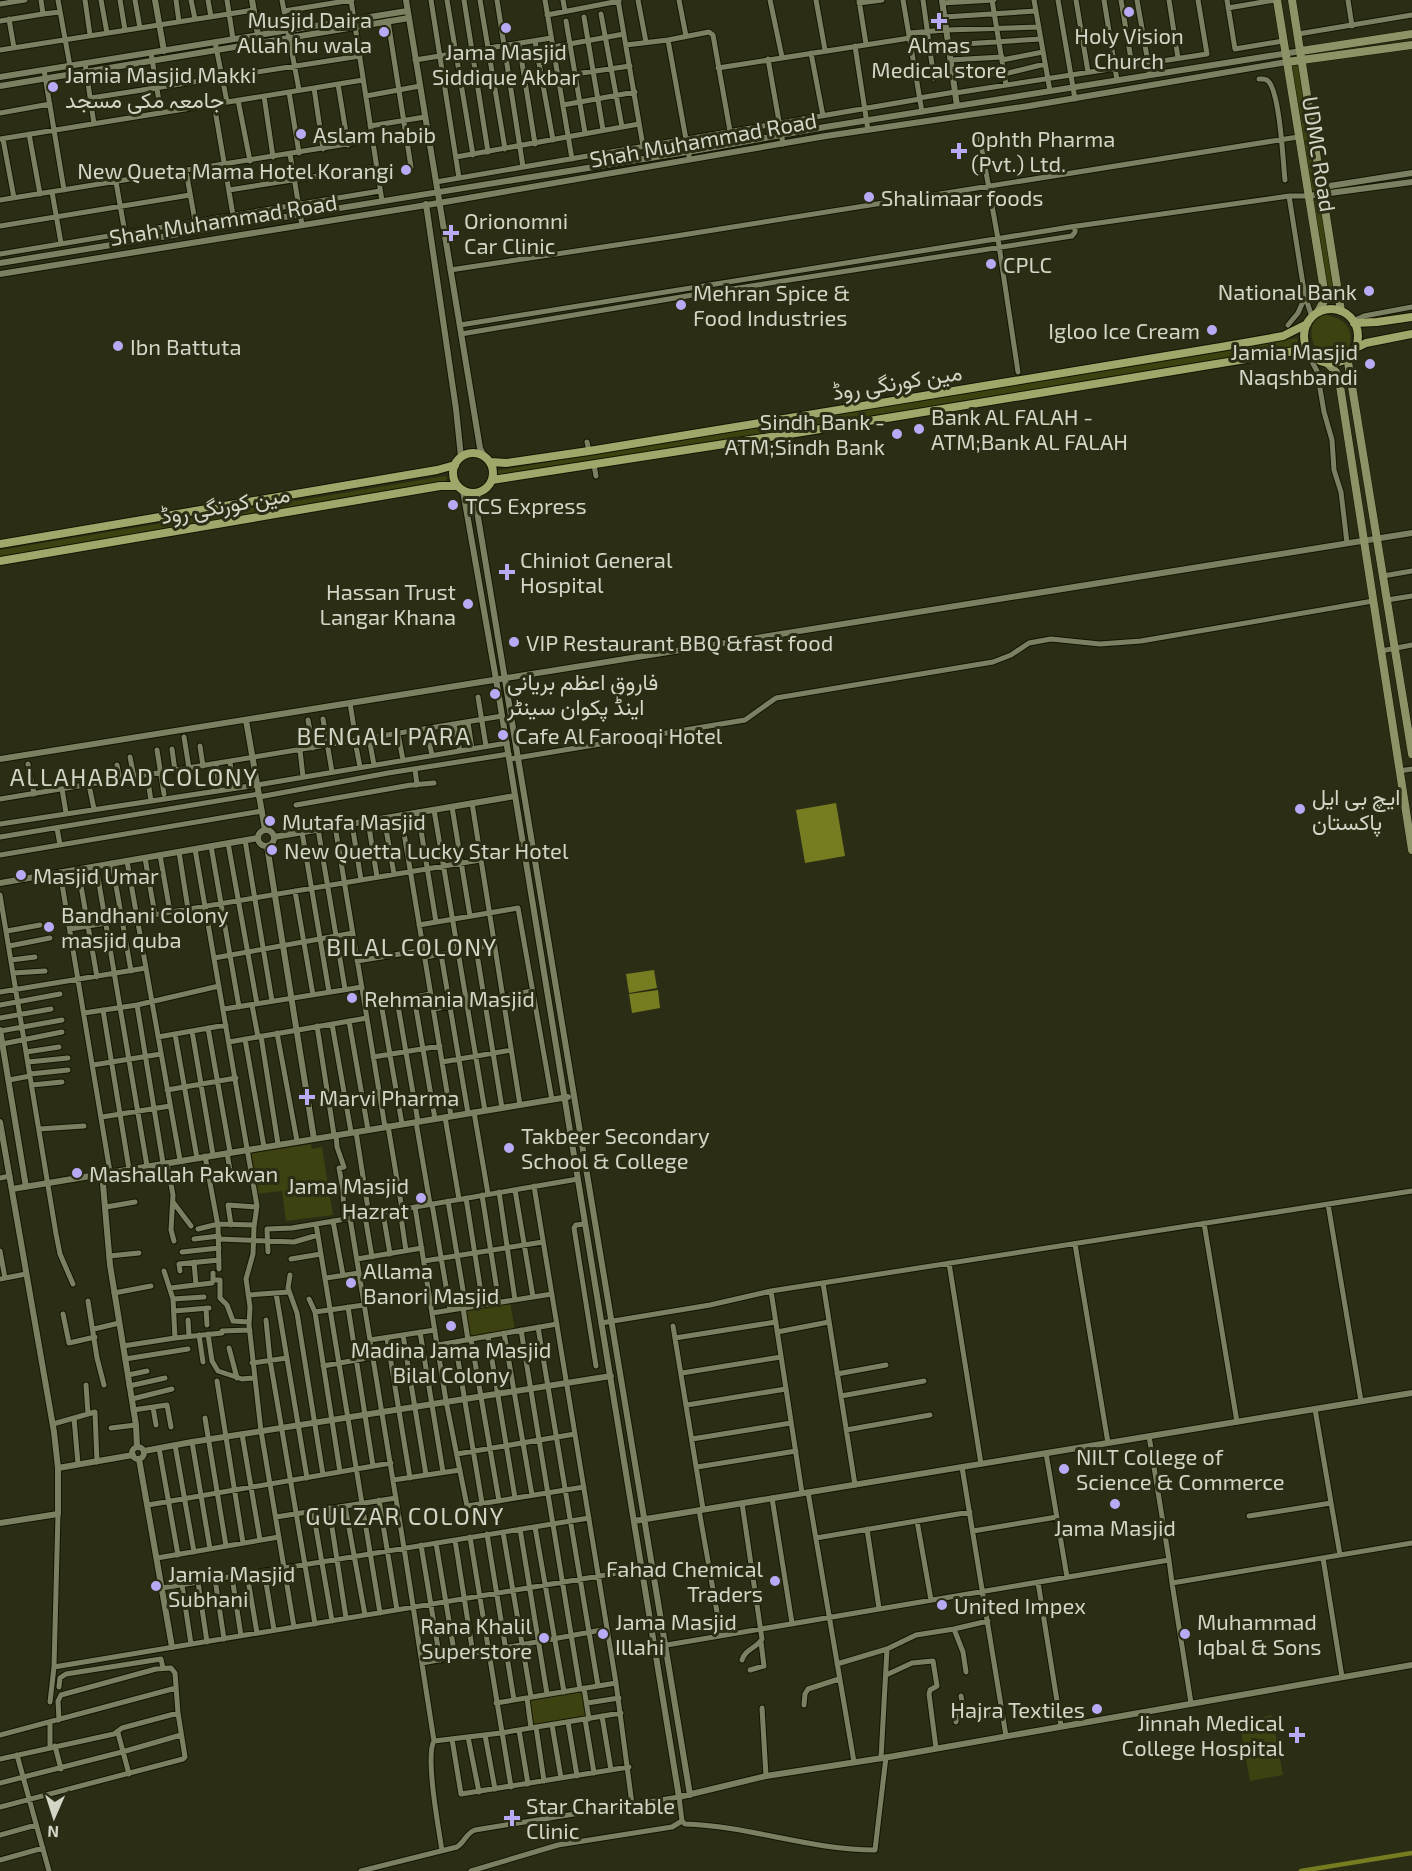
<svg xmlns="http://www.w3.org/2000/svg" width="1412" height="1871" font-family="'Exo 2',Vazirmatn,sans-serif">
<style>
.green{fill:#3e4211}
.water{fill:#767c20}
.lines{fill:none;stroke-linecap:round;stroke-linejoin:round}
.canal{stroke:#767c20;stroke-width:4.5}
.minor-casing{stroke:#141500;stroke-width:7}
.tertiary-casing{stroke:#141500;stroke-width:8}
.secondary-casing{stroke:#141500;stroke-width:9}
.primary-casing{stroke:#141500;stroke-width:10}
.minor{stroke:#7c8063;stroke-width:5}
.tertiary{stroke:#7c8063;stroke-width:6}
.secondary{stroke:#8e9367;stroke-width:8}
.primary{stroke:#a1a66b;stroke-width:8}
.poi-dot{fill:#baaaf6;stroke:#2b2d14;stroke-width:2}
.labels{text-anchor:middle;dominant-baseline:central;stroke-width:6;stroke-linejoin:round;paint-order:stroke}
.poi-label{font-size:22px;fill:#d3d5c6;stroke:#2b2d14;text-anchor:start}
.street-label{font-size:22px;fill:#d3d5c6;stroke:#2b2d14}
.neighbourhood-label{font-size:24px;letter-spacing:1.5px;fill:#d3d5c6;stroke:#2b2d14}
</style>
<rect width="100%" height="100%" fill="#2b2d14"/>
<path class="green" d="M1293,64L1299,67L1317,193L1312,194L1290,68Z
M1316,200L1320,202L1335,291L1330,296L1327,295L1313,201Z
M1326,315C1344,318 1355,329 1349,347L1337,357L1320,355C1310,343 1305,319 1326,315Z
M1297,338L1298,346L498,477L495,471Z
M445,476L447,477L446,482L0,557V550Z
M311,1144L312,1149L322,1147L333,1215L286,1221L282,1191L255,1194L248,1154Z
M510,1301L515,1331L471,1339L466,1308Z
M582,1692L587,1717L533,1726L529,1700Z
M1272,1715L1283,1775L1250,1781L1239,1721Z"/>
<path class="water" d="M836,803L845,856L805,863L796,810Z
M654,970L657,988L629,993L626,974Z
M658,990L660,1008L632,1013L629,994Z"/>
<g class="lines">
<path class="canal" d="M1301,1871L1412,1853"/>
<defs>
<path id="minor" d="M58,0L70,66
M85,0L90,35
M101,0L107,33
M120,0L125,30
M135,0L140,28
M176,0L179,22
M191,0L195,19
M208,0L211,17
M227,0L233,39
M282,0L299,90
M351,0L382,201
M431,0L459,178
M447,0L473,155
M464,0L488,152
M480,0L505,149
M497,0L523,167
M545,0L572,159
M563,0L565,11
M618,0L643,146
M638,0L646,42
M679,0L686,36
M770,0L782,57
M816,0L825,50
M859,0L866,44
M903,0L922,112
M923,0L934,79
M992,0L1006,85
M1034,0L1050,91
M1058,0L1075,99
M1076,0L1088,72
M1104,0L1117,80
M1121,0L1132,65
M1137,0L1150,74
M1169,0L1178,58
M1227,0L1235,49L1283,41
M1348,0L1352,26
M859,3L882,0
M942,3L994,0
M0,4L25,0
M1228,8L1275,0
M284,11L352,0
M43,14L60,12
M601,14L622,127
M547,15L619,1
M584,17L603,130
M944,17L1036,11
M9,19L14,48
M0,21L43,14L41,0
M388,21L411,167
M566,21L585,133
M909,33L946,30L1039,27
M1298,34L1412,15
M668,40L709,32L713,35L730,131
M535,41L553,140
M215,42L227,102
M519,44L535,144
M626,45L668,40L689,156
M948,45L1041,39
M855,46L868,130
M553,47L624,34
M0,50L254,10
M151,53L161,113
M811,53L823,116
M768,59L783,144
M415,60L551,38
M950,60L1002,57
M1002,60L1043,52
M85,63L94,124
M718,68L910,38
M44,70L64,190
M575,74L630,66
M952,74H1004L1045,64
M1259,79C1263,79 1265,78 1268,81C1280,92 1283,162 1285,180
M338,84L348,145
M314,88L323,149
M289,92L299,153
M955,93L1207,54L1198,0
M264,96L273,157
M366,96L420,86
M91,98L360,56
M919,98L955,92
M238,100L250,161
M214,104L233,215
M563,105L635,92
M0,113L50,104
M370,126L425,117
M979,133L998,239L1018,372
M29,134L40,194
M0,139L363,80
M3,139L14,198
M290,154L302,225
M456,157L639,124
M186,171L195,221
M116,182L125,233
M436,182L920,99
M229,190L376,167
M52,192L61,243
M0,200L372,140
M0,226L190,195
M0,254L380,191
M450,270L676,236L1298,137
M1306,299L1312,317
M1353,321L1364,316L1412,307
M460,325L1070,227L1289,196H1308
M1288,325L1298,313L1305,297L1289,196
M461,334L687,296L1072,236L1075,232V227
M1311,360L1317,371L1324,412L1332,440L1334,470L1341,492L1347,543
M587,442L589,451
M594,465L596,476
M1383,576L1412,571
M1387,600L1412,596
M1381,651L1412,645
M478,697L486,746
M350,703L354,728
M323,719L332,772
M308,720L313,748
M468,722L472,749
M454,724L460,751
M426,729L432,755
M398,734L403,760
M184,737L189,768
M369,738L374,765
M355,741L360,767
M200,746L203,766
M172,749L175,771
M157,750L164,794
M300,750L303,777
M130,757L134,777
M510,759L745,720L776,698L993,662L1011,655L1029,643L1051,639L1100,644L1141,641L1373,601
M230,761L233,788
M28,764L34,794
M216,764L219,790
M117,765L120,780
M415,769L417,785
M1399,771L1412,769
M148,781L151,801
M89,785L94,809
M62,789L66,813
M259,797L388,773L509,754
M0,799L502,716
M472,803L520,1105
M296,805L411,785L434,783
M452,807L470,916
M434,810L485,1111
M418,812L436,922
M401,815L451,1116
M384,818L394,874
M368,821L377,877
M0,824L257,785L507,743
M352,824L361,880
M335,826L385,1127
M57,828L60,845
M318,829L345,989
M302,832L329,992
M0,837L259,794
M245,840L272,1001
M228,843L257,1004
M211,846L239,1007
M195,849L257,1206L254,1227L253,1254L246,1279L250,1307L249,1325L261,1431L294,1627
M179,852L188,909
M0,855L262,811
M160,855L170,912
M145,858L155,915
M127,861L180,1160
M112,863L131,971
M96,866L147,1166
M78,869L97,977
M60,872L110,1172
M295,891L313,995
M0,895L56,1234L60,1254L73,1284
M419,925L518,908L552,1100
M70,929L480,860
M7,931L40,925
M9,946L50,938
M476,948L502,1108
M441,954L468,1113
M425,957L494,945
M214,958L353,933
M11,960L35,957
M357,961L424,950
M13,973L45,971
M0,992L146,968
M414,997L435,1119
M397,1000L418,1122
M381,1003L402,1124
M0,1005L60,994
M137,1005L163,1163
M252,1005L258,1037
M365,1005L431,994
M224,1009L362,987
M434,1009L532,991
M103,1010L129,1169
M84,1013L137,1005L219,986
M0,1018L51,1009
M349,1021L368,1130
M332,1024L351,1132
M317,1026L334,1135
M208,1028L230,1152
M0,1031L62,1020
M192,1031L213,1155
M277,1033L297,1141
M175,1034L197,1158
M261,1036L278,1144
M158,1037L226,1025
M245,1039L264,1147
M229,1042L367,1018
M2,1044L62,1032
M26,1052L59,1047
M373,1057L440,1046
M28,1062L68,1058
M442,1062L511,1050
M93,1065L161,1054
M30,1074L68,1070
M9,1080L30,1076
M32,1085L62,1082
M167,1090L236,1078
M474,1112L488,1194
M102,1117L170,1106
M445,1117L459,1199
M416,1122L430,1204
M388,1126L402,1209
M39,1129L84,1126
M356,1132L369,1215
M336,1135L337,1147L344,1167L339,1168L343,1190L344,1219
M227,1153L231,1176
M205,1156L218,1226L219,1269
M167,1163L173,1195L171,1230L174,1241
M0,1178L10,1176
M534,1186L616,1683L632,1804
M515,1190L533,1297
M499,1192L515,1300
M482,1195L499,1303
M466,1198L483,1305
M448,1201L466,1308
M173,1202L191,1226
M432,1204L450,1310
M1328,1204L1361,1401
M106,1207L135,1202
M415,1207L446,1401L467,1506L584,1487
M400,1210L406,1251
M383,1213L390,1254
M365,1216L372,1257
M350,1218L404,1548L434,1741C425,1756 439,1830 442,1851
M333,1221L343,1275
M1204,1223L1237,1422
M316,1224L380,1613
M585,1224L576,1225L574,1228L596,1366
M231,1225L228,1205L257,1207
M198,1229L218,1224L254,1225
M194,1239L219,1236
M219,1239L294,1242L318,1235
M1075,1244L1108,1443
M0,1251L5,1278
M182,1252L219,1248
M268,1252L267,1229L292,1228L328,1222L578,1179
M109,1256L139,1253
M291,1259L321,1254
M357,1259L422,1248
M424,1261L543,1242
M194,1262L196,1285
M949,1263L981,1464
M164,1271L173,1299L175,1338
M180,1271L179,1264L219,1260
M213,1273V1280H220V1298L227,1305L233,1321L249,1322
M290,1275L288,1288L297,1313L323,1475
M326,1278L359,1273
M0,1279L26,1274
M823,1283L855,1485
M170,1288L212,1283
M771,1291L802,1493
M114,1293L151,1286
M276,1293L307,1478
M248,1295L289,1292
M173,1299L204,1297
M309,1299L315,1312L340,1472
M88,1301L97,1358L104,1385
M348,1307L373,1466
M206,1308L207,1325
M463,1308L468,1340
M174,1311L209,1308
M315,1312L364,1305
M432,1313L552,1294
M63,1314L69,1343L95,1337
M188,1320L189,1336
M266,1320L270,1360L315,1624
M601,1323L710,1305L771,1291L1412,1191
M673,1326L703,1509
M538,1327L598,1686
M94,1329L119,1323
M521,1330L580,1689
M420,1332L443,1472
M777,1332L829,1322
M504,1333L532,1495
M208,1334L212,1361L218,1371L242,1379L253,1378
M199,1335L203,1362
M403,1335L426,1475
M488,1336L515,1498
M387,1338L410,1478
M675,1338L776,1322
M471,1339L499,1501
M370,1340L435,1330
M455,1342L482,1503
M438,1345L557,1324
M123,1346L175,1338L222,1333V1331L250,1330
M229,1348L237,1378
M125,1359L188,1349
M252,1363L287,1358
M323,1366L373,1357
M682,1373L781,1357
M837,1374L886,1365
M128,1375L147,1371
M217,1381L243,1543
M86,1385L88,1414
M129,1386L165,1378
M841,1396L924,1381
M132,1399L172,1389
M687,1405L786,1389
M153,1407L156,1425
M1315,1409L1340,1555
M133,1410L167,1405L171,1427
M74,1418L78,1464
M205,1418L226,1546
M53,1424L95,1412L97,1462
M111,1428L136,1425
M846,1430L930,1415
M242,1434L260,1540
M1149,1436L1169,1560
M692,1439L791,1423
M192,1442L210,1549
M175,1445L194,1552
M159,1448L178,1555
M1046,1453L1067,1577
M457,1454L575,1434
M697,1467L796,1451
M962,1467L1006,1736
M393,1480L460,1470
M808,1492L854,1762
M772,1498L792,1623
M379,1500L397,1610
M148,1505L391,1463
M345,1506L365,1615
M329,1508L346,1618
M699,1510L721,1635
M313,1511L332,1621
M58,1514L54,1667L642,1569
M1249,1516L1331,1503
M276,1517L396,1498
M917,1521L931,1600
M535,1527L564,1692
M520,1529L547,1694
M867,1529L879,1608
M973,1531L1057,1517
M503,1532L531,1697
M487,1534L514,1700
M470,1537L511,1787
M816,1538L970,1512
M455,1540L473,1654
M436,1543L455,1657
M421,1545L440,1660
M157,1558L279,1537
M1323,1558L1342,1677
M264,1571L274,1630
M247,1574L257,1633
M232,1577L241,1636
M215,1579L224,1639
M198,1582L207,1642
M1038,1582L1061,1726
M1172,1583L1191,1703
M182,1585L191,1644
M162,1588L589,1518
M954,1629L963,1652L966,1672
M655,1647L1169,1560L1172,1583L1412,1543
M742,1660C745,1649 757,1648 762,1639L742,1503
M422,1663L607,1629
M837,1664L887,1649L916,1635L954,1629L988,1621
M750,1670L764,1666L761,1642
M886,1675L912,1663L933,1661L937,1686L930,1690L929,1694L936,1748
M59,1687L60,1678L66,1674L161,1659L163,1668
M584,1688L589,1719
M961,1696L964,1713
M527,1698L531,1728
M50,1702L54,1667
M496,1703L616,1683
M587,1703L619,1698
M804,1705L805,1694L808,1689L839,1679
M762,1708L766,1776
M602,1716L611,1770
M585,1719L594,1773
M568,1722L577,1776
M956,1722L957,1715L961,1713L1003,1716
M552,1725L561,1778
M536,1727L544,1781
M519,1730L528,1784
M118,1733L129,1774
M0,1735L176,1688
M485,1735L495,1789
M468,1737L479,1792
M452,1739L461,1794L629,1767
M434,1741L501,1733L621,1713
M55,1746L61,1769
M50,1747V1722
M17,1755L49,1871
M881,1758L887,1649
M0,1759L114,1734L122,1728L178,1713
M0,1783L122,1752L181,1735
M0,1807L183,1759L185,1757L178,1713L175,1673L171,1668L156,1669L61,1695L58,1701L59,1720
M0,1835L36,1825
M0,1860L43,1848
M361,1871L457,1847C465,1842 466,1833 475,1830L679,1797L682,1821L685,1824C749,1826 811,1850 875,1850L886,1757
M471,1871L558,1845L672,1827L682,1821"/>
<path id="tertiary" d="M155,0L164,51
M252,0L258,35
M406,0L480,448L484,456
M942,0L957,106
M0,77L407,11
M0,86L409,18
M1323,187L1412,173
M1308,196L1412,182
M426,204L456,409L461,457
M0,263L699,150L825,127L1301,51
M0,274L439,203L826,136L1029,106L1287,62
M463,491L496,679L679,1797L766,1776L889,1757L1412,1665
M479,493L476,498V505L690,1795
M246,720L265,830
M0,759L1412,533
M258 838a8 8 0 1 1 16 0a8 8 0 1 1-16 0Z
M274,837L515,796
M267,846L314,1139
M0,883L258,838
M0,1030L26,1187
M0,1122L54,1432L58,1468V1514L0,1523
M102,1173L110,1265L136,1425L137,1447
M12,1189L568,1097
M132 1453a6 6 0 1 1 12 0a6 6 0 1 1-12 0Z
M144,1451L192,1442L611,1376
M139,1459L172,1647
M58,1468L133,1455
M634,1521L1412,1393"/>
<path id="secondary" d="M1277,0L1324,290L1325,299L1318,312
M1292,0L1341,311
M1301,51L1412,34
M1287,62L1412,45
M1347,356L1412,754
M1326,362L1336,372L1340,386L1412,850"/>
<path id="primary" d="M1304 336a27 27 0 1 1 54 0a27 27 0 1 1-54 0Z
M1354,323L1377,322L1412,317
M1354,349L1366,343L1412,334
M453 473a20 20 0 1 1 40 0a20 20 0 1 1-40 0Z
M491,462L506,463L589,451L1221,347L1283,336L1307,324
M492,480L802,432L1307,349
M0,544L437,470L455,465
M0,561L440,486H457"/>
</defs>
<use href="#minor" class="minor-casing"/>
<use href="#tertiary" class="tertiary-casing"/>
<use href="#secondary" class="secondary-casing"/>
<use href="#primary" class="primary-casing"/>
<use href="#minor" class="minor"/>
<use href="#tertiary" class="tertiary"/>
<use href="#secondary" class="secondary"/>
<use href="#primary" class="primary"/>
</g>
<g class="poi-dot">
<circle cx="1129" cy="12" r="6"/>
<path d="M936 12h6v6h6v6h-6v6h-6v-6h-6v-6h6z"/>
<circle cx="506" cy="28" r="6"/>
<circle cx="384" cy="32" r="6"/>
<circle cx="53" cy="87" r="6"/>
<circle cx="301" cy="134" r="6"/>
<path d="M956 142h6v6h6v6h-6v6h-6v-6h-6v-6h6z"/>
<circle cx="406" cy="170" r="6"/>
<circle cx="869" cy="197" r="6"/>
<path d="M448 224h6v6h6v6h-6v6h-6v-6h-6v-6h6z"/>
<circle cx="991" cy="264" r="6"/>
<circle cx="1369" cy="291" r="6"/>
<circle cx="681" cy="305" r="6"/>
<circle cx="1212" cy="330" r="6"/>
<circle cx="118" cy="346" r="6"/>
<circle cx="1370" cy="364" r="6"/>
<circle cx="919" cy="429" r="6"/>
<circle cx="897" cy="434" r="6"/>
<circle cx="453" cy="505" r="6"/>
<path d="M504 563h6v6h6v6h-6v6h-6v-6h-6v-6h6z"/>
<circle cx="468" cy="604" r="6"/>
<circle cx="514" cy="642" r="6"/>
<circle cx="495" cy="694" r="6"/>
<circle cx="503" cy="735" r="6"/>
<circle cx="1300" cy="809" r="6"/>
<circle cx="270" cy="821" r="6"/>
<circle cx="272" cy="850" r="6"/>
<circle cx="21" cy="875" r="6"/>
<circle cx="49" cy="927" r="6"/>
<circle cx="352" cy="998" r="6"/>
<path d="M304 1088h6v6h6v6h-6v6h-6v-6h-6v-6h6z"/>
<circle cx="509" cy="1148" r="6"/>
<circle cx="77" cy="1173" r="6"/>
<circle cx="421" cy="1198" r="6"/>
<circle cx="351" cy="1283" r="6"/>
<circle cx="451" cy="1326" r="6"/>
<circle cx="1064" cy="1469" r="6"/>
<circle cx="1115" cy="1504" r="6"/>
<circle cx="775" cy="1581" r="6"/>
<circle cx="156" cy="1586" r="6"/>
<circle cx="942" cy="1605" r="6"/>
<circle cx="603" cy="1634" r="6"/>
<circle cx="1185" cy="1634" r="6"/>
<circle cx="544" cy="1638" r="6"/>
<circle cx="1097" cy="1709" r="6"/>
<path d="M1294 1726h6v6h6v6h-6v6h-6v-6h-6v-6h6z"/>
<path d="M509 1809h6v6h6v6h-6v6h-6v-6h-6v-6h6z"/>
</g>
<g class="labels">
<g class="poi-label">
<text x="372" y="19" text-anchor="end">Musjid Daira<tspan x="372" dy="25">Allah hu wala</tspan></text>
<text x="1129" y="35" text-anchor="middle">Holy Vision<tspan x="1129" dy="25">Church</tspan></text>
<text x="939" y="44" text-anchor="middle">Almas<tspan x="939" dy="25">Medical store</tspan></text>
<text x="506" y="51" text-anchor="middle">Jama Masjid<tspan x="506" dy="25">Siddique Akbar</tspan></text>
<text x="65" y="74">Jamia Masjid Makki<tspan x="65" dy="25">جامعہ مکی مسجد</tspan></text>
<text x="313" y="134">Aslam habib</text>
<text x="971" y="138">Ophth Pharma<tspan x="971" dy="25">(Pvt.) Ltd.</tspan></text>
<text x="394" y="170" text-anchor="end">New Queta Mama Hotel Korangi</text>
<text x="881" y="197">Shalimaar foods</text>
<text x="464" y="220">Orionomni<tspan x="464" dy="25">Car Clinic</tspan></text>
<text x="1003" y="264">CPLC</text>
<text x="1357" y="291" text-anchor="end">National Bank</text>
<text x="693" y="292">Mehran Spice &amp;<tspan x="693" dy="25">Food Industries</tspan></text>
<text x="1200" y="330" text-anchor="end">Igloo Ice Cream</text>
<text x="130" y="346">Ibn Battuta</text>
<text x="1358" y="351" text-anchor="end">Jamia Masjid<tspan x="1358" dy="25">Naqshbandi</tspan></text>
<text x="931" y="416">Bank AL FALAH -<tspan x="931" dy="25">ATM;Bank AL FALAH</tspan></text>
<text x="885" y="421" text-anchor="end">Sindh Bank -<tspan x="885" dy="25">ATM;Sindh Bank</tspan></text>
<text x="465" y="505">TCS Express</text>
<text x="520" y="559">Chiniot General<tspan x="520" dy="25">Hospital</tspan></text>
<text x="456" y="591" text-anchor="end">Hassan Trust<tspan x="456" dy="25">Langar Khana</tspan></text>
<text x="526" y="642">VIP Restaurant BBQ &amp;fast food</text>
<text x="507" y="681">فاروق اعظم بریانی<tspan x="507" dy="25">اینڈ پکوان سینٹر</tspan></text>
<text x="515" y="735">Cafe Al Farooqi Hotel</text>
<text x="1312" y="796">ایچ بی ایل<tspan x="1312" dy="25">پاکستان</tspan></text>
<text x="282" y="821">Mutafa Masjid</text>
<text x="284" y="850">New Quetta Lucky Star Hotel</text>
<text x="33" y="875">Masjid Umar</text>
<text x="61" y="914">Bandhani Colony<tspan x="61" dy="25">masjid quba</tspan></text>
<text x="364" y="998">Rehmania Masjid</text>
<text x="319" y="1097">Marvi Pharma</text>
<text x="521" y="1135">Takbeer Secondary<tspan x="521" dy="25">School &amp; College</tspan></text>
<text x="89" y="1173">Mashallah Pakwan</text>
<text x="409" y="1185" text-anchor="end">Jama Masjid<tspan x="409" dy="25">Hazrat</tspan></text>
<text x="363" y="1270">Allama<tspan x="363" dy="25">Banori Masjid</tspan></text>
<text x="451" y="1349" text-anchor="middle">Madina Jama Masjid<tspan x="451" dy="25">Bilal Colony</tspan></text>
<text x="1076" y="1456">NILT College of<tspan x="1076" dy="25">Science &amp; Commerce</tspan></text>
<text x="1115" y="1527" text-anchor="middle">Jama Masjid</text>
<text x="763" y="1568" text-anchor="end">Fahad Chemical<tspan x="763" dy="25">Traders</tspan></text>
<text x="168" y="1573">Jamia Masjid<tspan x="168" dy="25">Subhani</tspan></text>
<text x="954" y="1605">United Impex</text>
<text x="615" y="1621">Jama Masjid<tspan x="615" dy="25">Illahi</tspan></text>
<text x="1197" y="1621">Muhammad<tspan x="1197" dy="25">Iqbal &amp; Sons</tspan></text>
<text x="532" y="1625" text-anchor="end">Rana Khalil<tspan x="532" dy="25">Superstore</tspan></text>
<text x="1085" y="1709" text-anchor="end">Hajra Textiles</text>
<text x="1284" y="1722" text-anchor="end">Jinnah Medical<tspan x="1284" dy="25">College Hospital</tspan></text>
<text x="526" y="1805">Star Charitable<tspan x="526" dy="25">Clinic</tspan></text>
</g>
<g class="street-label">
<text transform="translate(703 139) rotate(-10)">Shah Muhammad Road</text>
<text transform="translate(1320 154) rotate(81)">UDMC Road</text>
<text transform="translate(223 219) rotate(-9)">Shah Muhammad Road</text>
<text transform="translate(897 381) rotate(-9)">مین کورنگی روڈ</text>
<text transform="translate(225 504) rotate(-10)">مین کورنگی روڈ</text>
</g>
<g class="neighbourhood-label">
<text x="384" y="735">BENGALI PARA</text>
<text x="134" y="776">ALLAHABAD COLONY</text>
<text x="412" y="946">BILAL COLONY</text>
<text x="405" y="1515">GULZAR COLONY</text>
</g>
</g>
<g transform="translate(54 1817) rotate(183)" stroke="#2b2d14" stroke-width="4.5" paint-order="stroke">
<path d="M0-4.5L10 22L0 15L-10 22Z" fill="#d3d5c6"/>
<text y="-9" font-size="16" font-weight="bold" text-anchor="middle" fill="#d3d5c6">N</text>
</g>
</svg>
